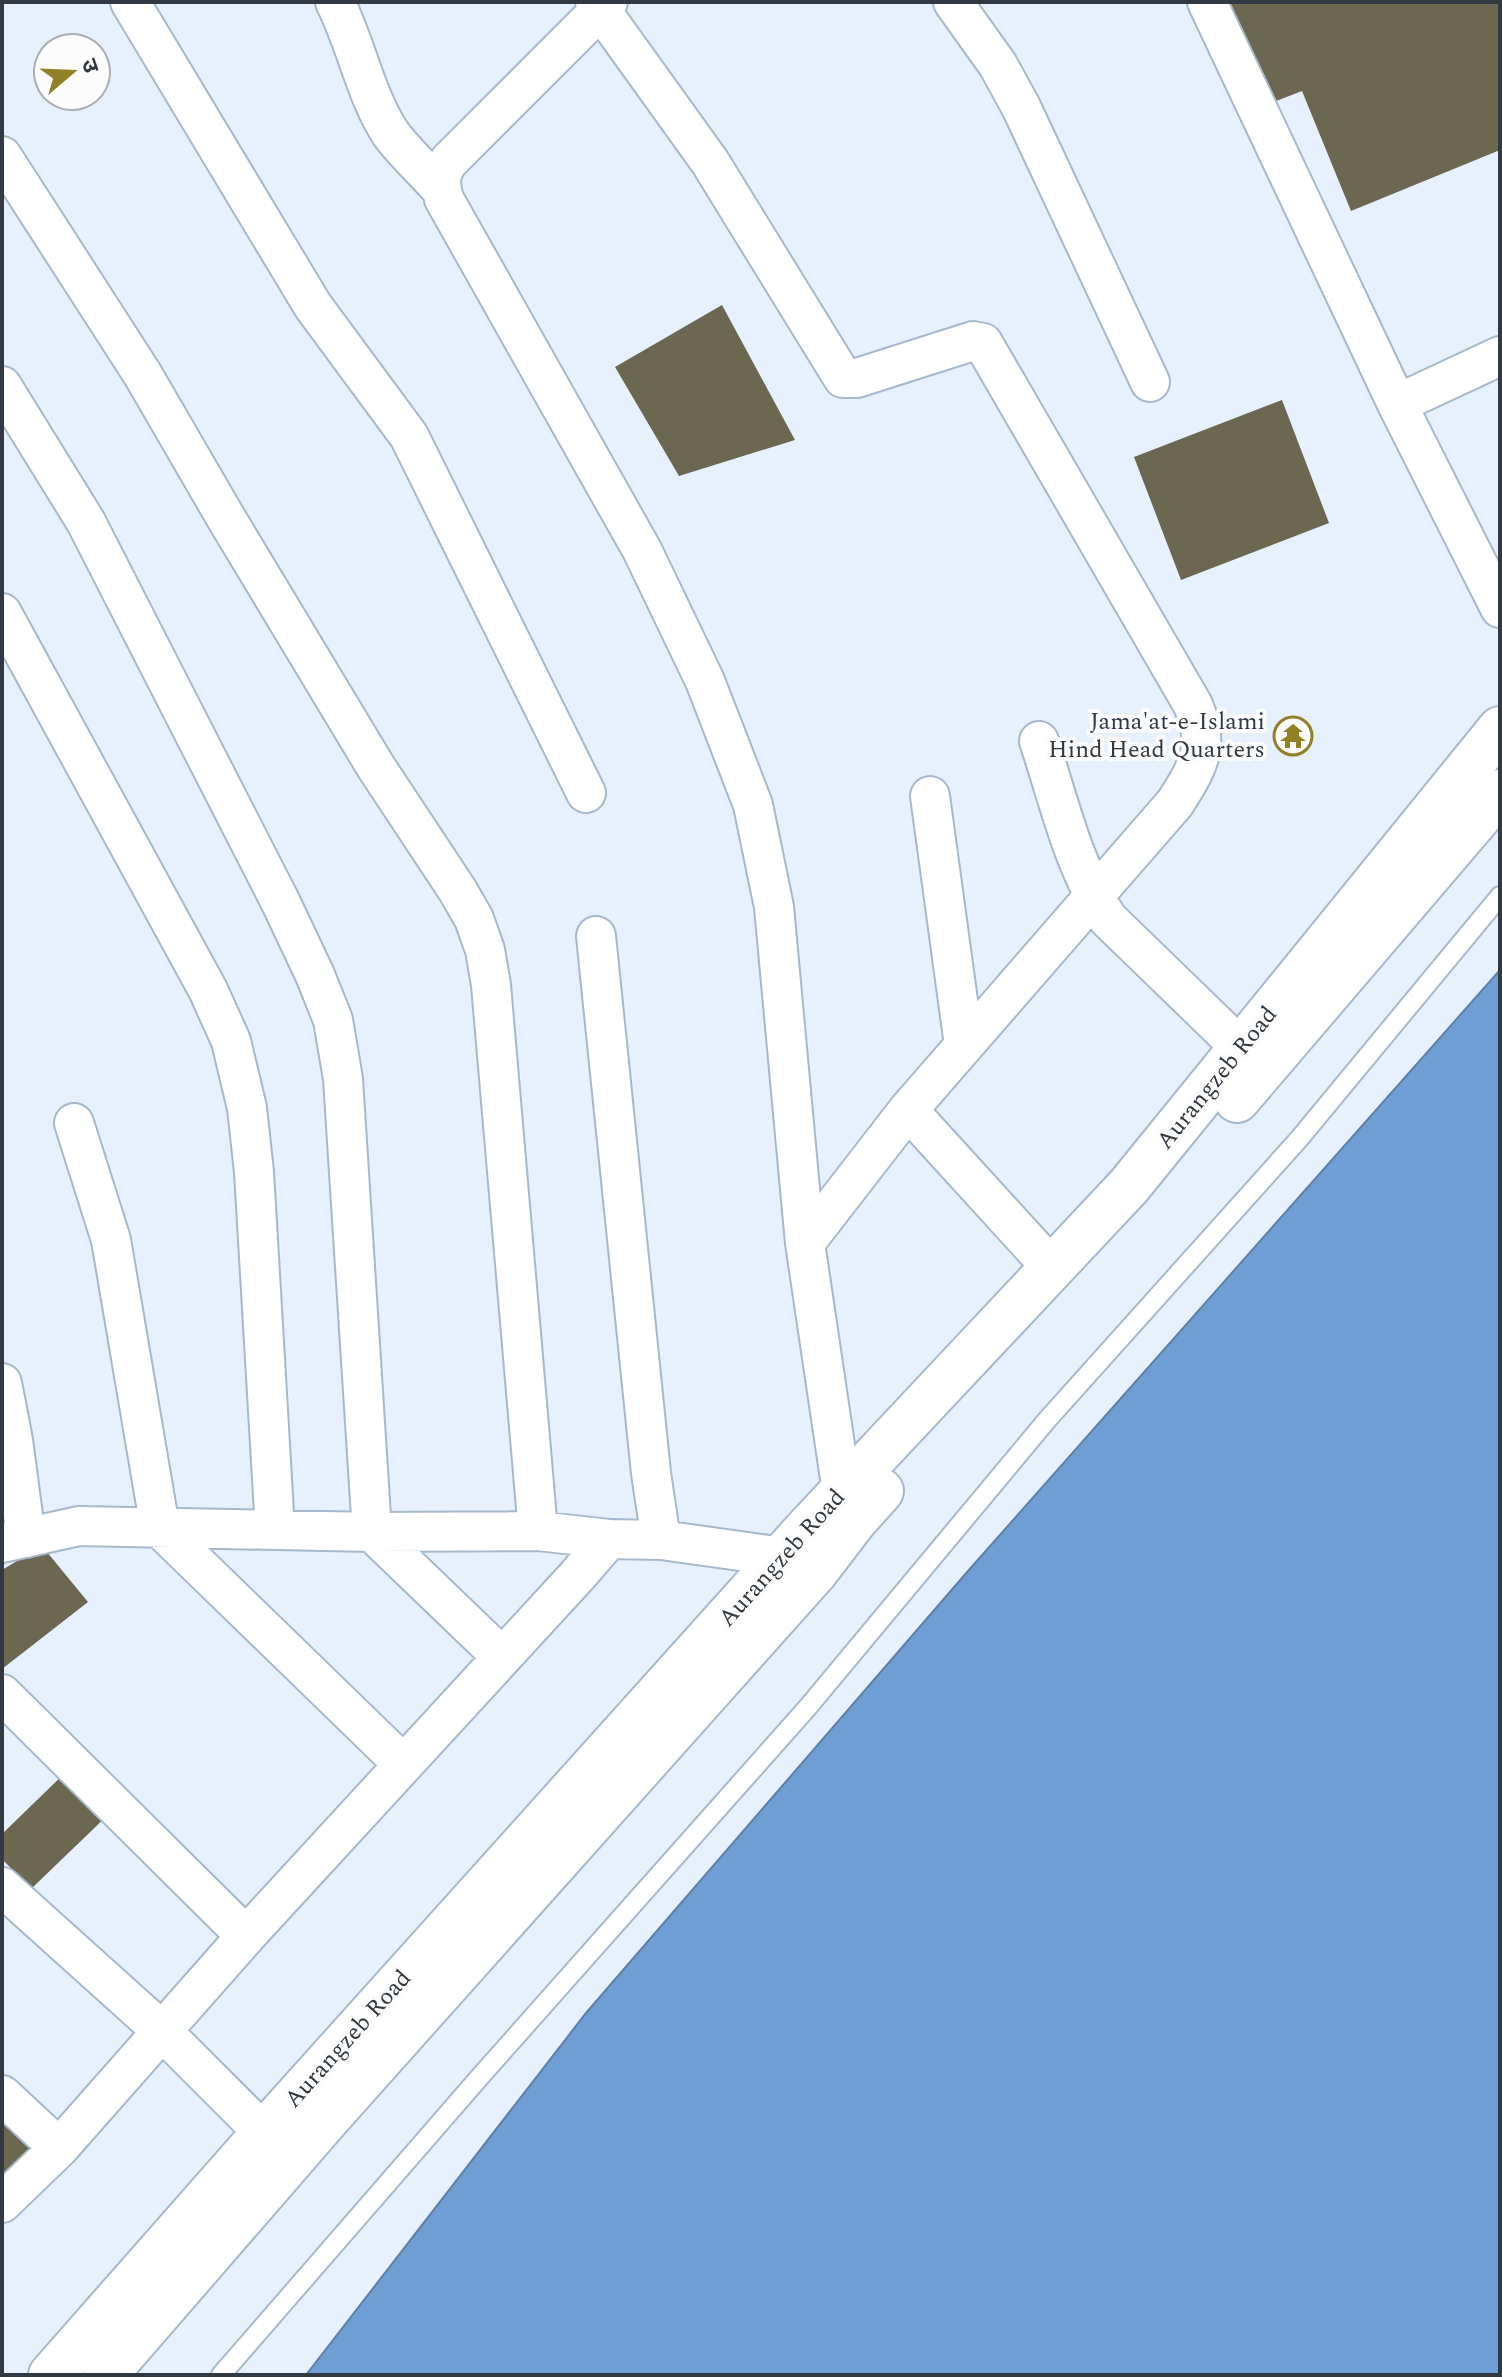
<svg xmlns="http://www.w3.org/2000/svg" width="1502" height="2377" font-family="Spectral,'Noto Sans Devanagari',serif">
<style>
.water{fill:#6f9ed4;stroke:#5d80a8;stroke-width:2}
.building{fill:#6c6751}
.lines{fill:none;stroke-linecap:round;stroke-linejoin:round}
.lane-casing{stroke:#a6b8cc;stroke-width:22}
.street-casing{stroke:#a6b8cc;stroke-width:42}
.secondary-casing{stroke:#a6b8cc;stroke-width:48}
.lane{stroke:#fff;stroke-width:18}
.street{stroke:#fff;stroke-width:38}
.secondary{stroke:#fff;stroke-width:44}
.labels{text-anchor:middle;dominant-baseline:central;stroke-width:8;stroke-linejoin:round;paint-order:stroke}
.poi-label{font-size:24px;fill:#323942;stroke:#fcfcfc;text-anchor:end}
.street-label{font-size:24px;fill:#323942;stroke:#fcfcfc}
</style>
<rect width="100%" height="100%" fill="#e6f1fd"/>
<path class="water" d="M1500,970V2375H306L586,2013L968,1571Z"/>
<path class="building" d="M1230,2H1500V150L1351,211L1302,91L1271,103Z
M722,305L795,440L679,476L615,367Z
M1282,400L1329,523L1181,580L1134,457Z
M42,1546L88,1602L2,1669V1570Z
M70,1768L111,1812L31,1889L2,1859V1834Z
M2,2106L38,2141L2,2179Z"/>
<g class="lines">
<defs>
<path id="lane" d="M221,2375L478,2079L808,1707L1047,1420L1299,1139L1500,896"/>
<path id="street" d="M130,2L313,306L409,436L586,793
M335,2C356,43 366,97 391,134C405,153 425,171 441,189
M595,2L710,162L843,378H857L973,341L983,343L1193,705C1211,746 1198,767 1175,803L908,1110L805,1243
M608,2L449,161C439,174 440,184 444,199L642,550L705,681L753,805L774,907L805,1243L842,1492L859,1509
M953,2L998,65L1021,107L1150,382
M1207,2L1397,404L1500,608
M2,156L143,375L226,518L376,767L458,891L474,919L485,950L491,985L538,1531
M2,386L86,522L281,903L315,975L333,1020L343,1079L372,1532L501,1656
M1397,404L1500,356
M2,613L208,990L231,1041L247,1108L254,1172L275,1530
M1039,741C1059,801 1073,866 1108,919L1241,1048
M930,796L964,1045
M596,936L651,1473L661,1540
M908,1110L1052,1268
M74,1123L111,1240L160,1528L403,1764
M2,1383L13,1440L26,1538
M2,1543L79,1526L372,1532L538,1531L609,1539L661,1540L783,1557
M2,1694L246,1936
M2,1887L162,2031L264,2133
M2,2095L59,2148
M2,2203L59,2148L246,1936L577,1576L609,1539"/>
<path id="secondary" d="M1237,1100L1500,792
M51,2375L264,2133L806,1530L1129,1186L1500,729
M105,2375L326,2120L816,1571L855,1520L881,1491"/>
</defs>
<use href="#lane" class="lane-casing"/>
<use href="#street" class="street-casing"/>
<use href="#secondary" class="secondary-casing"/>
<use href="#lane" class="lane"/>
<use href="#street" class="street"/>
<use href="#secondary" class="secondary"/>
</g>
<defs>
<symbol id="temple-ring" viewBox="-11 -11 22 22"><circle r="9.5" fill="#fcfcfc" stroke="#927f26" stroke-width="1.5"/><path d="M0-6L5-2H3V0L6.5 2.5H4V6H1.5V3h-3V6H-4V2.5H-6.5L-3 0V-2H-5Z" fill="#927f26"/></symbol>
</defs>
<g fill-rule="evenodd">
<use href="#temple-ring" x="1271" y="714" width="44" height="44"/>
</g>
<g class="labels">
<g class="poi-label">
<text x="1265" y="722">Jama'at-e-Islami<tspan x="1265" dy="28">Hind Head Quarters</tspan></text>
</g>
<g class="street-label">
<text transform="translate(1217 1078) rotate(-51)">Aurangzeb Road</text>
<text transform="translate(782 1558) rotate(-48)">Aurangzeb Road</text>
<text transform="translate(348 2039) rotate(-48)">Aurangzeb Road</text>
</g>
</g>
<rect width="1502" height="2377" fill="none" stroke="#323942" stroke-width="8"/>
<g transform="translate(72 72) rotate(71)"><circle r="38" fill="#fcfcfc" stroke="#abaeb2" stroke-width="2"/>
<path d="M0-6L14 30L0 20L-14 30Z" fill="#927f26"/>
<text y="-12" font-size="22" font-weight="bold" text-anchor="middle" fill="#323942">उ</text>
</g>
</svg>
